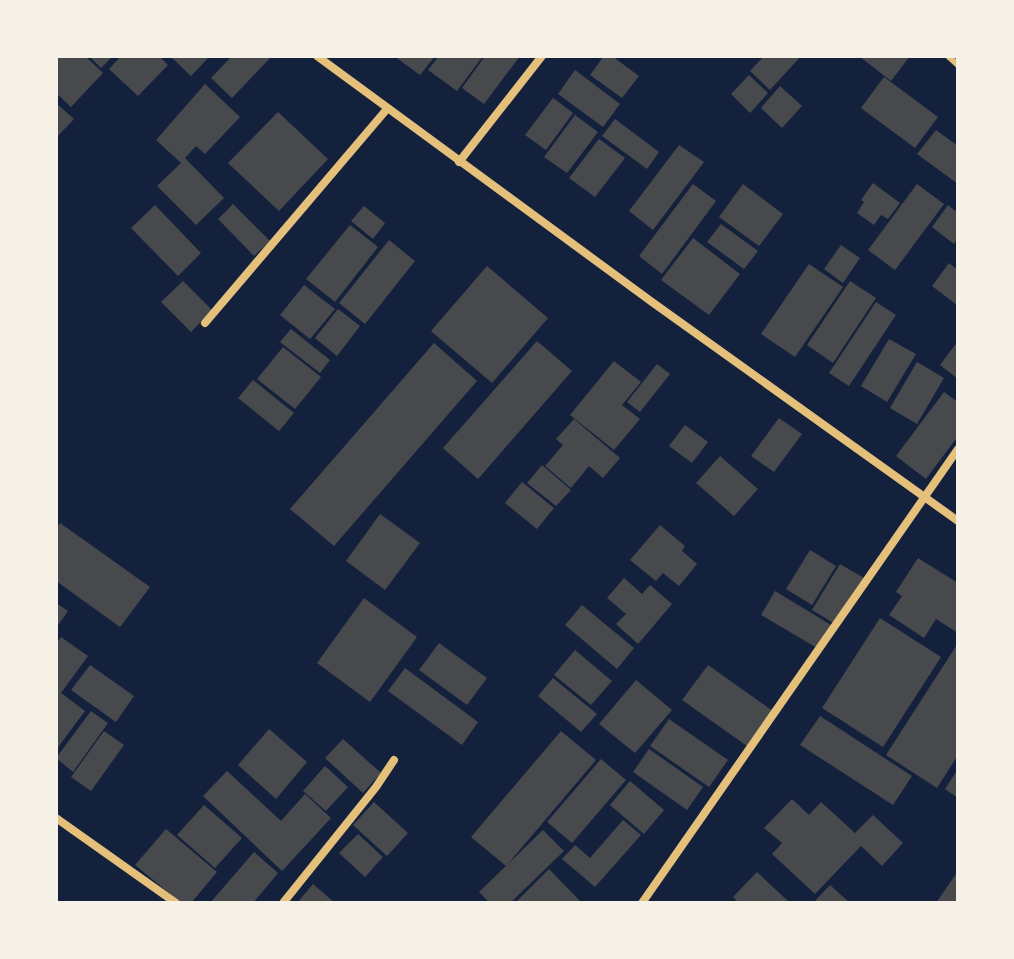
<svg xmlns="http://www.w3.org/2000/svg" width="1014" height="959" font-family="'Sofia Sans Condensed',sans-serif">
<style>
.building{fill:#48494c}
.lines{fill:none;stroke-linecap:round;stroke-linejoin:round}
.service{stroke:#e5c07b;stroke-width:6}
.minor{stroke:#e5c07b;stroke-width:8}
</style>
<rect width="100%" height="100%" fill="#14213d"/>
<path class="building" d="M56,56H85L103,73L71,107L56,93Z
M89,56H113L101,68Z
M121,56H159L168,65L138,96L109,69Z
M170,56H210L191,76Z
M232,56H272L232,98L211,78Z
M394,56H435L420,75Z
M439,56H483L457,91L428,70Z
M485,56H520L484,104L462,88Z
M604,56H612L639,76L622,98L590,75Z
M764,56H801L770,90L750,71Z
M859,56H910L891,81Z
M575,70L620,104L603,127L558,94Z
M749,75L768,93L750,113L731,94Z
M884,77L938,117L915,148L861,108Z
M205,84L240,117L205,154L196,146L185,158L224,198L196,225L157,186L181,163L156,140Z
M780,86L802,106L782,128L761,108Z
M553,98L573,113L546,150L525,135Z
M56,103L74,119L56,138Z
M278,112L328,159L279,211L228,163Z
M575,115L598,132L567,173L544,157Z
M615,119L659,152L647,169L602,136Z
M936,130L958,146V184L917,154Z
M599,139L625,158L595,197L569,178Z
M679,145L704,162L653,230L629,211Z
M873,183L900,203L888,219L881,215L874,225L857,213L864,202L861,200Z
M693,184L716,201L662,274L639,256Z
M743,184L783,214L759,246L719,217Z
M917,184L944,204L895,270L868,250Z
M233,204L270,241L254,256L218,219Z
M155,205L201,253L178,276L131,228Z
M948,205L958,213V238L954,244L932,227Z
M364,206L385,223L373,239L351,221Z
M721,224L758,251L744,269L707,242Z
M350,225L378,247L335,302L306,279Z
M693,238L740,274L709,315L661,280Z
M389,240L415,261L365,324L339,303Z
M841,245L860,258L843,283L824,269Z
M949,263L958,270V306L932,286Z
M809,264L843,287L795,357L761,334Z
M487,266L548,318L492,383L431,331Z
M183,281L212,310L191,332L161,302Z
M850,281L876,298L833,363L807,345Z
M304,285L335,309L310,339L280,315Z
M876,302L896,315L849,386L829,373Z
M338,309L360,326L337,356L315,338Z
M291,329L330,360L320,373L280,342Z
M889,339L916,354L887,402L861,386Z
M537,341L572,371L478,479L443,448Z
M958,341V379L940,365Z
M434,343L477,381L334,546L290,509Z
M283,347L321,377L295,409L257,379Z
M614,361L641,382L622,405L640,419L614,450L570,415Z
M917,362L944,378L917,424L890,408Z
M657,364L670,374L640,412L627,402Z
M253,380L294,413L279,431L238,398Z
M944,392L958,402V436L926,479L896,456Z
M779,418L802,434L774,472L751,456Z
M574,419L620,458L603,478L589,466L571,488L545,466L563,445L556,439Z
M685,425L708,442L692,463L669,446Z
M720,456L758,489L734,516L696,483Z
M542,465L571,490L556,506L527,483Z
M522,482L554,508L537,529L505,503Z
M380,514L420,543L385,590L346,561Z
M60,523L150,587L120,627L56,581V529Z
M660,525L685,546L682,551L697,564L679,586L663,573L656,581L630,560Z
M810,550L836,566L812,605L786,589Z
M918,558L958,583V633L936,619L924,638L889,615L902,596L896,592Z
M840,564L864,578L835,624L812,610Z
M624,578L642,594L650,585L672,604L638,644L616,624L626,614L607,598Z
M775,591L831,625L817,648L761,615Z
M364,598L417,637L370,702L317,663Z
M56,603L68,611L56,628Z
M582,605L634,648L617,669L565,625Z
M880,618L941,657L883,747L822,708Z
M61,637L88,656L61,693L85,711L56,750V644Z
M439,643L487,678L467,705L419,670Z
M958,643V755L937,788L886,755Z
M575,650L612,681L591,705L554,675Z
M90,665L134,696L116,722L71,690Z
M708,665L773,711L747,746L682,700Z
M405,668L478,722L462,745L388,691Z
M553,678L597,714L581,732L538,696Z
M636,680L672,710L635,753L599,724Z
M91,711L108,723L73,772L56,758Z
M820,716L912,776L893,805L800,745Z
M669,719L728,760L709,787L650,746Z
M269,729L307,762L276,799L238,765Z
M104,731L124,745L91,791L71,777Z
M561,731L596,760L506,866L471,837Z
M343,739L381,773L363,793L325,758Z
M649,749L703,787L687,810L633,772Z
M601,759L626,780L572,843L547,822Z
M325,766L348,787L326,811L303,791Z
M958,769V798L945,789Z
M227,771L281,821L305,794L331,818L282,871L203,796Z
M630,781L664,810L644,834L610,805Z
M792,799L809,815L821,802L855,833L873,815L903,843L882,866L861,846L815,894L772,854L782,843L764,828Z
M374,802L408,833L387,856L353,825Z
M204,805L242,838L215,868L177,835Z
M623,820L641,835L595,887L562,859L575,845L590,858Z
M166,829L217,872L191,903H181L135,865Z
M543,830L564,851L510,903H490L479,892Z
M358,834L383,857L365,877L339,853Z
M254,852L278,873L253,903H210Z
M549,869L582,903H515Z
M958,871V903H936Z
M757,872L790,903H739L733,897Z
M313,884L335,903H297Z
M830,885L850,903H813Z"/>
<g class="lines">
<path class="service" d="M948,56L958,65"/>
<path class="minor" d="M317,56L652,302L958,521
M459,162L542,56
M205,323L387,109
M56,818L176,903
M283,903L376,787L394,760
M642,903L958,449"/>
</g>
<rect width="1014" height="959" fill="none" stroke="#f6f1e7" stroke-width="116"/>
</svg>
